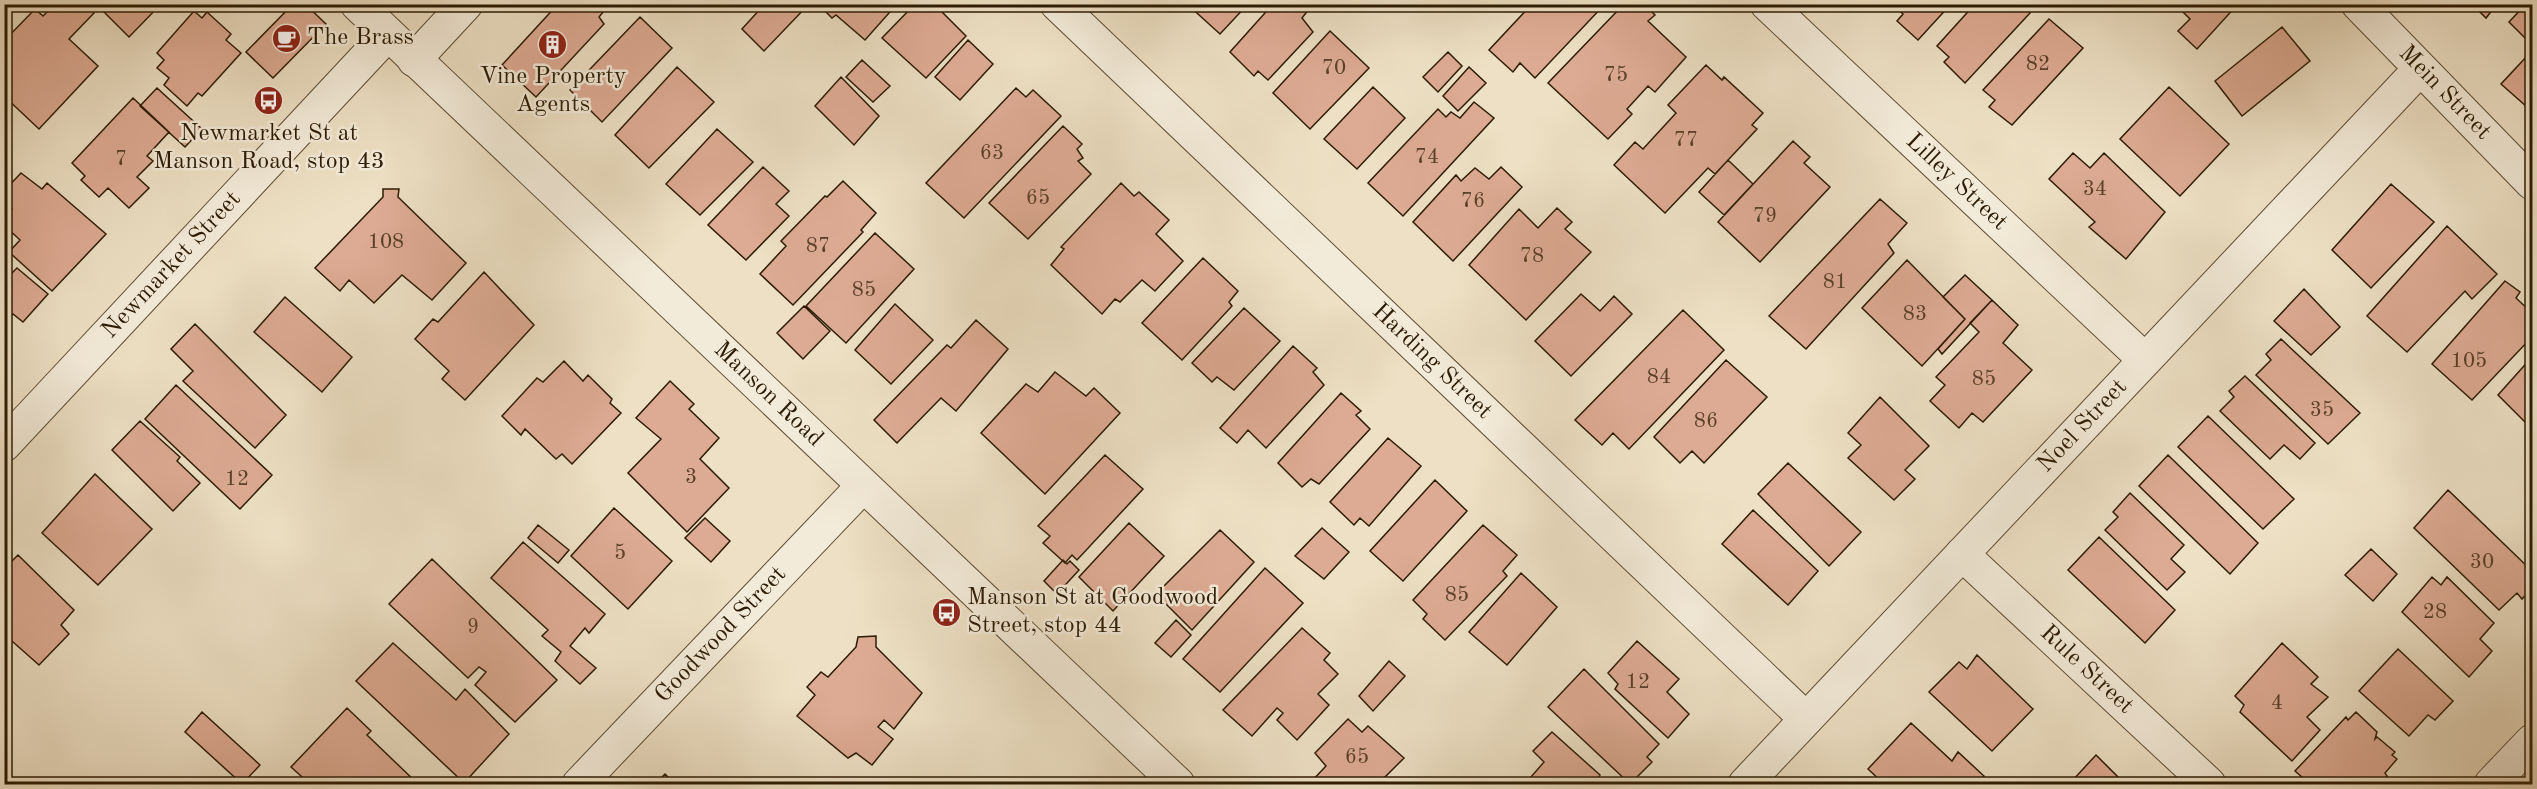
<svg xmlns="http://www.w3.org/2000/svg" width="2537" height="789" font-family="'Old Standard TT',serif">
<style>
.building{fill:#ddaa93;stroke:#2d1c04;stroke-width:1.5}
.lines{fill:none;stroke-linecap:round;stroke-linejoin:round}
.minor-casing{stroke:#5d4d34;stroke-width:35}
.minor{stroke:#f3ebd9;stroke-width:33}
.labels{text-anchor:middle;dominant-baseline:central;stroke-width:5;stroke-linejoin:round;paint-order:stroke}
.number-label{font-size:21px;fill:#594028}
.poi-label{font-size:24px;fill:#2d1c04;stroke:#f3ebd9;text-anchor:start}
.street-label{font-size:24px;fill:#2d1c04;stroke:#f3ebd9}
</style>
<rect width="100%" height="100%" fill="#ede0c4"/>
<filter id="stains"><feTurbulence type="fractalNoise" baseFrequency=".00333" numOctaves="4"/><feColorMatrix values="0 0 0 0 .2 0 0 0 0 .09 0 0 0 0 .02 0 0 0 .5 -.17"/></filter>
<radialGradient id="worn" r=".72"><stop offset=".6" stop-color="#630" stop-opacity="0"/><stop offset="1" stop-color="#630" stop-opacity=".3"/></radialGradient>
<path class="building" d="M55,4H86L94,13L69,39L98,66L39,129L4,96V41L35,9L43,16Z
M96,4H161L129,37Z
M293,4H305L326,24L273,78L246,52Z
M558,4H620L614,11L608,6L599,17L604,24L536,97L502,65Z
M760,4H809L764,51L742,29L762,7Z
M825,4H897L865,40L836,15L832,18L822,8Z
M915,4H934L966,36L926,78L882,38Z
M1187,4H1248L1220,34Z
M1273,4H1313L1302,18L1313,32L1268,80L1258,71L1254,76L1230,52Z
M1532,4H1605L1535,78L1520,63L1513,72L1489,50Z
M1624,4H1644L1655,15L1648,21L1686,57L1655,92L1648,86L1627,109L1632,114L1608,139L1548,83Z
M1892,4H1951L1918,40L1897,21L1903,14Z
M1975,4H2034L2028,11L2030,13L1965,83L1944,62L1949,57L1937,46Z
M2175,4H2238L2197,49L2178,31L2190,19Z
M2472,4H2497L2486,18Z
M2526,4H2532V45L2509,22Z
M194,11L202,18L207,12L231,34L226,40L241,53L202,96L198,93L187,106L164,85L169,78L157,68L164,60L157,53Z
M640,17L672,48L602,122L570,90Z
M2049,19L2083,48L2012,125L1989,107L1995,100L1983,90Z
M2282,27L2310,61L2242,116L2215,81Z
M1330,31L1369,68L1310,129L1273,93Z
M968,40L993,64L960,100L935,77Z
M1448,52L1462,66L1438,92L1423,77Z
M2529,54L2532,58V101L2527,107L2501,84Z
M862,60L890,86L873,102L846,77Z
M1706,65L1722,80L1724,77L1763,113L1752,125L1757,129L1715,174L1708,168L1665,213L1614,165L1635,142L1643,149L1676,113L1668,105Z
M677,67L714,102L649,168L615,135Z
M1469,67L1486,83L1458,111L1443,96Z
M841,77L879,116L854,145L815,106Z
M1373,87L1405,118L1357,169L1324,139Z
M2169,87L2229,144L2180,196L2120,139Z
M157,88L202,129L185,147L140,106Z
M1016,88L1026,97L1033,90L1061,116L964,218L926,183Z
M133,98L169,132L147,156L153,161L137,177L149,188L129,208L108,188L99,197L81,180L85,176L72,163Z
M1474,102L1494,118L1403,216L1368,183L1438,109L1446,117L1451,112L1460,118Z
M1063,126L1082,144L1077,149L1083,158L1078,161L1091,174L1028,239L989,203Z
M717,129L753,162L700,215L666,184Z
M1793,141L1810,157L1804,163L1830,187L1760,262L1718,222Z
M2073,153L2090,168L2104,153L2165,212L2126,259L2089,227L2095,222L2049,179Z
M1728,160L1753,184L1724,215L1699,192Z
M763,167L789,191L776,204L789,216L746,260L708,225Z
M1501,167L1522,187L1453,261L1413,222L1456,175L1461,181L1475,168L1489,179Z
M21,173L42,189L47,183L106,234L52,291L9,252L20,240L4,225V217L12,209L4,202V191Z
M843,181L876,213L861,230L863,232L793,305L760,274L786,246L781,241L825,196L827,197Z
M1121,183L1134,196L1139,192L1169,220L1156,234L1183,261L1155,291L1142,280L1120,302L1115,299L1102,314L1051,265L1064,249L1061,247Z
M2391,184L2434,222L2371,288L2332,250Z
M383,189H399L398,197L466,263L432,300L402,275L374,303L349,280L340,291L315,268L383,197Z
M1880,199L1907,223L1888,244L1894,253L1806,349L1769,316Z
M1557,208L1572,222L1565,229L1591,252L1526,320L1469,265L1519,209L1538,228Z
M2447,226L2497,274L2472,299L2465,291L2407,352L2367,316Z
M875,233L914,269L846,343L806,306Z
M1203,258L1238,291L1229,302L1232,306L1182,360L1142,323Z
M1907,260L1965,319L1922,366L1862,308Z
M17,268L48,294L23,322L13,314L7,321L4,319V272L9,276Z
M484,272L534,325L465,400L442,379L449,371L415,339L433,319L438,322Z
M1965,275L1992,300L1942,354L1938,349L1965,319L1943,297Z
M2505,281L2520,292L2516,298L2532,313V337L2472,400L2432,364Z
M2304,289L2340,327L2311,355L2274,321Z
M1581,294L1600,311L1614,296L1632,314L1571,376L1535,341Z
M285,297L352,357L322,392L254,332Z
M1992,300L2018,325L2003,343L2032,370L1983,422L1972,413L1959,428L1930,401L1945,385L1936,377L1979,332L1970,323Z
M895,304L933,340L891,384L855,350Z
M804,306L830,331L803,359L777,333Z
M1244,308L1280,341L1234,390L1217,377L1212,382L1192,363Z
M1683,310L1724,350L1629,449L1613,433L1602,445L1575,420Z
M976,320L1008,349L956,411L941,398L897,443L874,420L947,345L951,348Z
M195,324L286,415L255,448L183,381L193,371L171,349Z
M2281,339L2360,413L2328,444L2256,375L2271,360L2266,354Z
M1293,346L1317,368L1313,372L1324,385L1266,448L1248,430L1237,443L1220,428Z
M2532,357V429L2498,395Z
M1726,360L1767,397L1704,463L1692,451L1680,463L1654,437Z
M564,361L583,381L588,375L612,399L610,403L621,413L572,464L562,454L556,459L525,429L521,435L502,416L537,378L543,382Z
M1055,372L1086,396L1094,388L1120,413L1045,494L981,433L1026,384L1038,392Z
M2245,376L2315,443L2300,459L2284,445L2270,459L2220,411L2234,397L2229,391Z
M670,381L694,404L689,409L719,438L700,459L729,488L687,532L628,473L661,439L636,418Z
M176,385L272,475L240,509L145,419Z
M1341,393L1361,411L1356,415L1370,429L1319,484L1311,479L1302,487L1278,463Z
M1880,397L1929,446L1905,470L1915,479L1894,500L1848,458L1861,445L1848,433Z
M2208,416L2294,499L2263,529L2178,447Z
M140,421L180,457L177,461L200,483L173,511L112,450Z
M1388,438L1421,466L1369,526L1360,518L1354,525L1330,502Z
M1105,455L1143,489L1077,560L1072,555L1065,563L1043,543L1050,536L1038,526Z
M2168,455L2258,543L2230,574L2139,486Z
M1788,463L1861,532L1829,566L1758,494Z
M95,474L152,529L98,585L42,533Z
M1435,480L1467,511L1403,581L1370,551Z
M2448,490L2532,571V588L2522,599L2517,593L2499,610L2414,528Z
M2130,493L2184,545L2171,559L2185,572L2167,590L2105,530L2118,517L2113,512Z
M614,508L672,561L628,609L571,556Z
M1753,510L1818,571L1788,605L1722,544Z
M705,518L730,541L711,562L685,538Z
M1129,523L1164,556L1113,611L1079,577Z
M538,525L569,550L558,563L528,538Z
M1483,525L1517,555L1503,571L1507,576L1445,640L1423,619L1427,614L1413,600Z
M1322,528L1349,552L1324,579L1295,556Z
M1220,530L1254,562L1192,630L1156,594Z
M2099,537L2175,610L2145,643L2068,570Z
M523,542L605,614L589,633L585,628L570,646L596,668L580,684L555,661L561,652L542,636L548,630L491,578Z
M2371,549L2397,574L2373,601L2345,575Z
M18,555L74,610L61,625L69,634L39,665L4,634V569Z
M432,559L557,680L515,722L475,685L486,672L479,667L468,678L389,604Z
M1063,560L1067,564L1070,561L1079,570L1057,594L1044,581Z
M1265,568L1303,603L1220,692L1183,659Z
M1521,573L1557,607L1507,665L1469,632Z
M2432,577L2441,585L2447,577L2494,623L2480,639L2492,651L2469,677L2402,612Z
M1176,620L1191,635L1171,657L1155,643Z
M1302,628L1330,653L1324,660L1338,674L1318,694L1329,705L1297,740L1277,720L1283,713L1277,708L1252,736L1223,710Z
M876,636V647L922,693L894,729L884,720L878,727L893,739L872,765L856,753L848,758L797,716L815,695L807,687L821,672L828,677L856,647L858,637Z
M1637,641L1679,679L1667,692L1689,714L1668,738L1615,689L1618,684L1608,673Z
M393,643L456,700L465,689L509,734L464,783L356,681Z
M2282,643L2318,677L2311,684L2328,697L2307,717L2320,730L2292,761L2240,712L2244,705L2235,696Z
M2398,649L2453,701L2435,720L2428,715L2409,736L2359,691Z
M1977,655L2033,709L1992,751L1929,692L1959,662L1967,669Z
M1389,661L1405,676L1373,711L1359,696Z
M1584,669L1659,744L1647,757L1652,762L1630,784L1548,707Z
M347,708L371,731L367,735L418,784H310L291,767Z
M202,712L260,765L242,784L185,732Z
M2356,712L2377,732L2375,739L2377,737L2395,752L2392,755L2397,759L2385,773L2387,776L2378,784H2310L2295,771L2346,717L2348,720Z
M1348,719L1362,732L1368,726L1404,758L1378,784H1309L1326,766L1315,753Z
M1911,723L1952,761L1958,752L1984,776L1977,784H1884L1868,769Z
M1552,732L1600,775L1598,779L1603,784H1539L1531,777L1544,762L1533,751Z
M2096,755L2122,781L2118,784H2074L2071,782Z
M665,774L675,784H655Z"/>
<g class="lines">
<defs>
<g id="minor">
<path id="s1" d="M357,4L1178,784"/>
<path id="s2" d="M1057,4L1806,719"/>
<path id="s3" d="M1767,4L2144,359"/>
<path id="s4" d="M2358,4L2532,183"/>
<path d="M414,60L466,4"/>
<path id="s5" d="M4,445L388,34"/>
<path id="s6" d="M1962,554L2209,784"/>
<path id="s7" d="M579,784L863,486"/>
<path id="s8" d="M1745,784L2420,69"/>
<path d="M2491,784L2532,741"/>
</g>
</defs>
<use href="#minor" class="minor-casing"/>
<use href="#minor" class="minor"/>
</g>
<defs>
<symbol id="cafe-disc" viewBox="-11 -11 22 22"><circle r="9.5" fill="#8f2418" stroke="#f3ebd9"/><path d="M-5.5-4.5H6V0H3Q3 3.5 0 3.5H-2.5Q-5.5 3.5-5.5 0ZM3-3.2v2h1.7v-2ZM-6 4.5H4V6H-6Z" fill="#fff"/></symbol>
<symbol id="building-disc" viewBox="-11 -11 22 22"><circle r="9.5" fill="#8f2418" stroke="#f3ebd9"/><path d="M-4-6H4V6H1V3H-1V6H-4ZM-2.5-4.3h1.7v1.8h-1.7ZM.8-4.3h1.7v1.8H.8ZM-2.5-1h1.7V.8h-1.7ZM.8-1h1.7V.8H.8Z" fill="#fff"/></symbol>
<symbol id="bus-disc" viewBox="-11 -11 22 22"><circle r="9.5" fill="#8f2418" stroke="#f3ebd9"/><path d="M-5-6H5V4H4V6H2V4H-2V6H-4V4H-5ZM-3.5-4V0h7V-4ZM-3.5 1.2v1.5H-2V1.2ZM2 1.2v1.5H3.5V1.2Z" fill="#fff"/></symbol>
</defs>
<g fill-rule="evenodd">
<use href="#cafe-disc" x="270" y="22" width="33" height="33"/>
<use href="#building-disc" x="536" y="28" width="33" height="33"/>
<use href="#bus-disc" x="252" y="84" width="33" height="33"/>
<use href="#bus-disc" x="930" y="596" width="33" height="33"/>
</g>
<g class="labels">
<g class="number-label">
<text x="2038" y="64">82</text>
<text x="1334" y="68">70</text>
<text x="1616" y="75">75</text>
<text x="1686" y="140">77</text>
<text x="992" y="153">63</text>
<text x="1427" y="157">74</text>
<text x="121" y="159">7</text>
<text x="2095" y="189">34</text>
<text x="1038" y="198">65</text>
<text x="1473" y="201">76</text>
<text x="1765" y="216">79</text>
<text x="386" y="242">108</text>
<text x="818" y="246">87</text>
<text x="1532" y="256">78</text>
<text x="1835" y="282">81</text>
<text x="864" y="290">85</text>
<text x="1915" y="314">83</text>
<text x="2469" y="361">105</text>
<text x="1659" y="377">84</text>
<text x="1984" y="379">85</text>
<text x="2322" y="410">35</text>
<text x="1706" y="421">86</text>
<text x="691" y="477">3</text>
<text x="237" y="479">12</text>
<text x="620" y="553">5</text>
<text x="2482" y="562">30</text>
<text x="1457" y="595">85</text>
<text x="2435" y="612">28</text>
<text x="473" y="627">9</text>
<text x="1638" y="682">12</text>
<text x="2277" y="703">4</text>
<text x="1357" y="757">65</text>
</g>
<g class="poi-label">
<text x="307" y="38">The Brass</text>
<text x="553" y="77" text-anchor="middle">Vine Property<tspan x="553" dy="28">Agents</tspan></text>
<text x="269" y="134" text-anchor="middle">Newmarket St at<tspan x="269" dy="28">Manson Road, stop 43</tspan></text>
<text x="967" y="598">Manson St at Goodwood<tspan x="967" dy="28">Street, stop 44</tspan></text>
</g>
<g class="street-label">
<text stroke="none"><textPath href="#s4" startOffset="124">Mein Street</textPath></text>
<text stroke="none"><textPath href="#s3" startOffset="260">Lilley Street</textPath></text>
<text stroke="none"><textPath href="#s5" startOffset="246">Newmarket Street</textPath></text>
<text stroke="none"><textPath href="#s2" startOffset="518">Harding Street</textPath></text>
<text stroke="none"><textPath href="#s1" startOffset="567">Manson Road</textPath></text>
<text stroke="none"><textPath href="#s8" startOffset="492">Noel Street</textPath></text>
<text stroke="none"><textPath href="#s7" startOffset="206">Goodwood Street</textPath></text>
<text stroke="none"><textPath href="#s6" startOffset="170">Rule Street</textPath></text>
</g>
</g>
<rect width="2537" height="789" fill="none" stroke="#ede0c4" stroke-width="24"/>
<rect x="6" y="6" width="2525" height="777" fill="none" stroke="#2d1c04" stroke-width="3"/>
<rect x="12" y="12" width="2513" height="765" fill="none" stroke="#2d1c04" stroke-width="1.5"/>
<rect width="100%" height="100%" filter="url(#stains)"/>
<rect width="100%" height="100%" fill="url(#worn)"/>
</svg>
